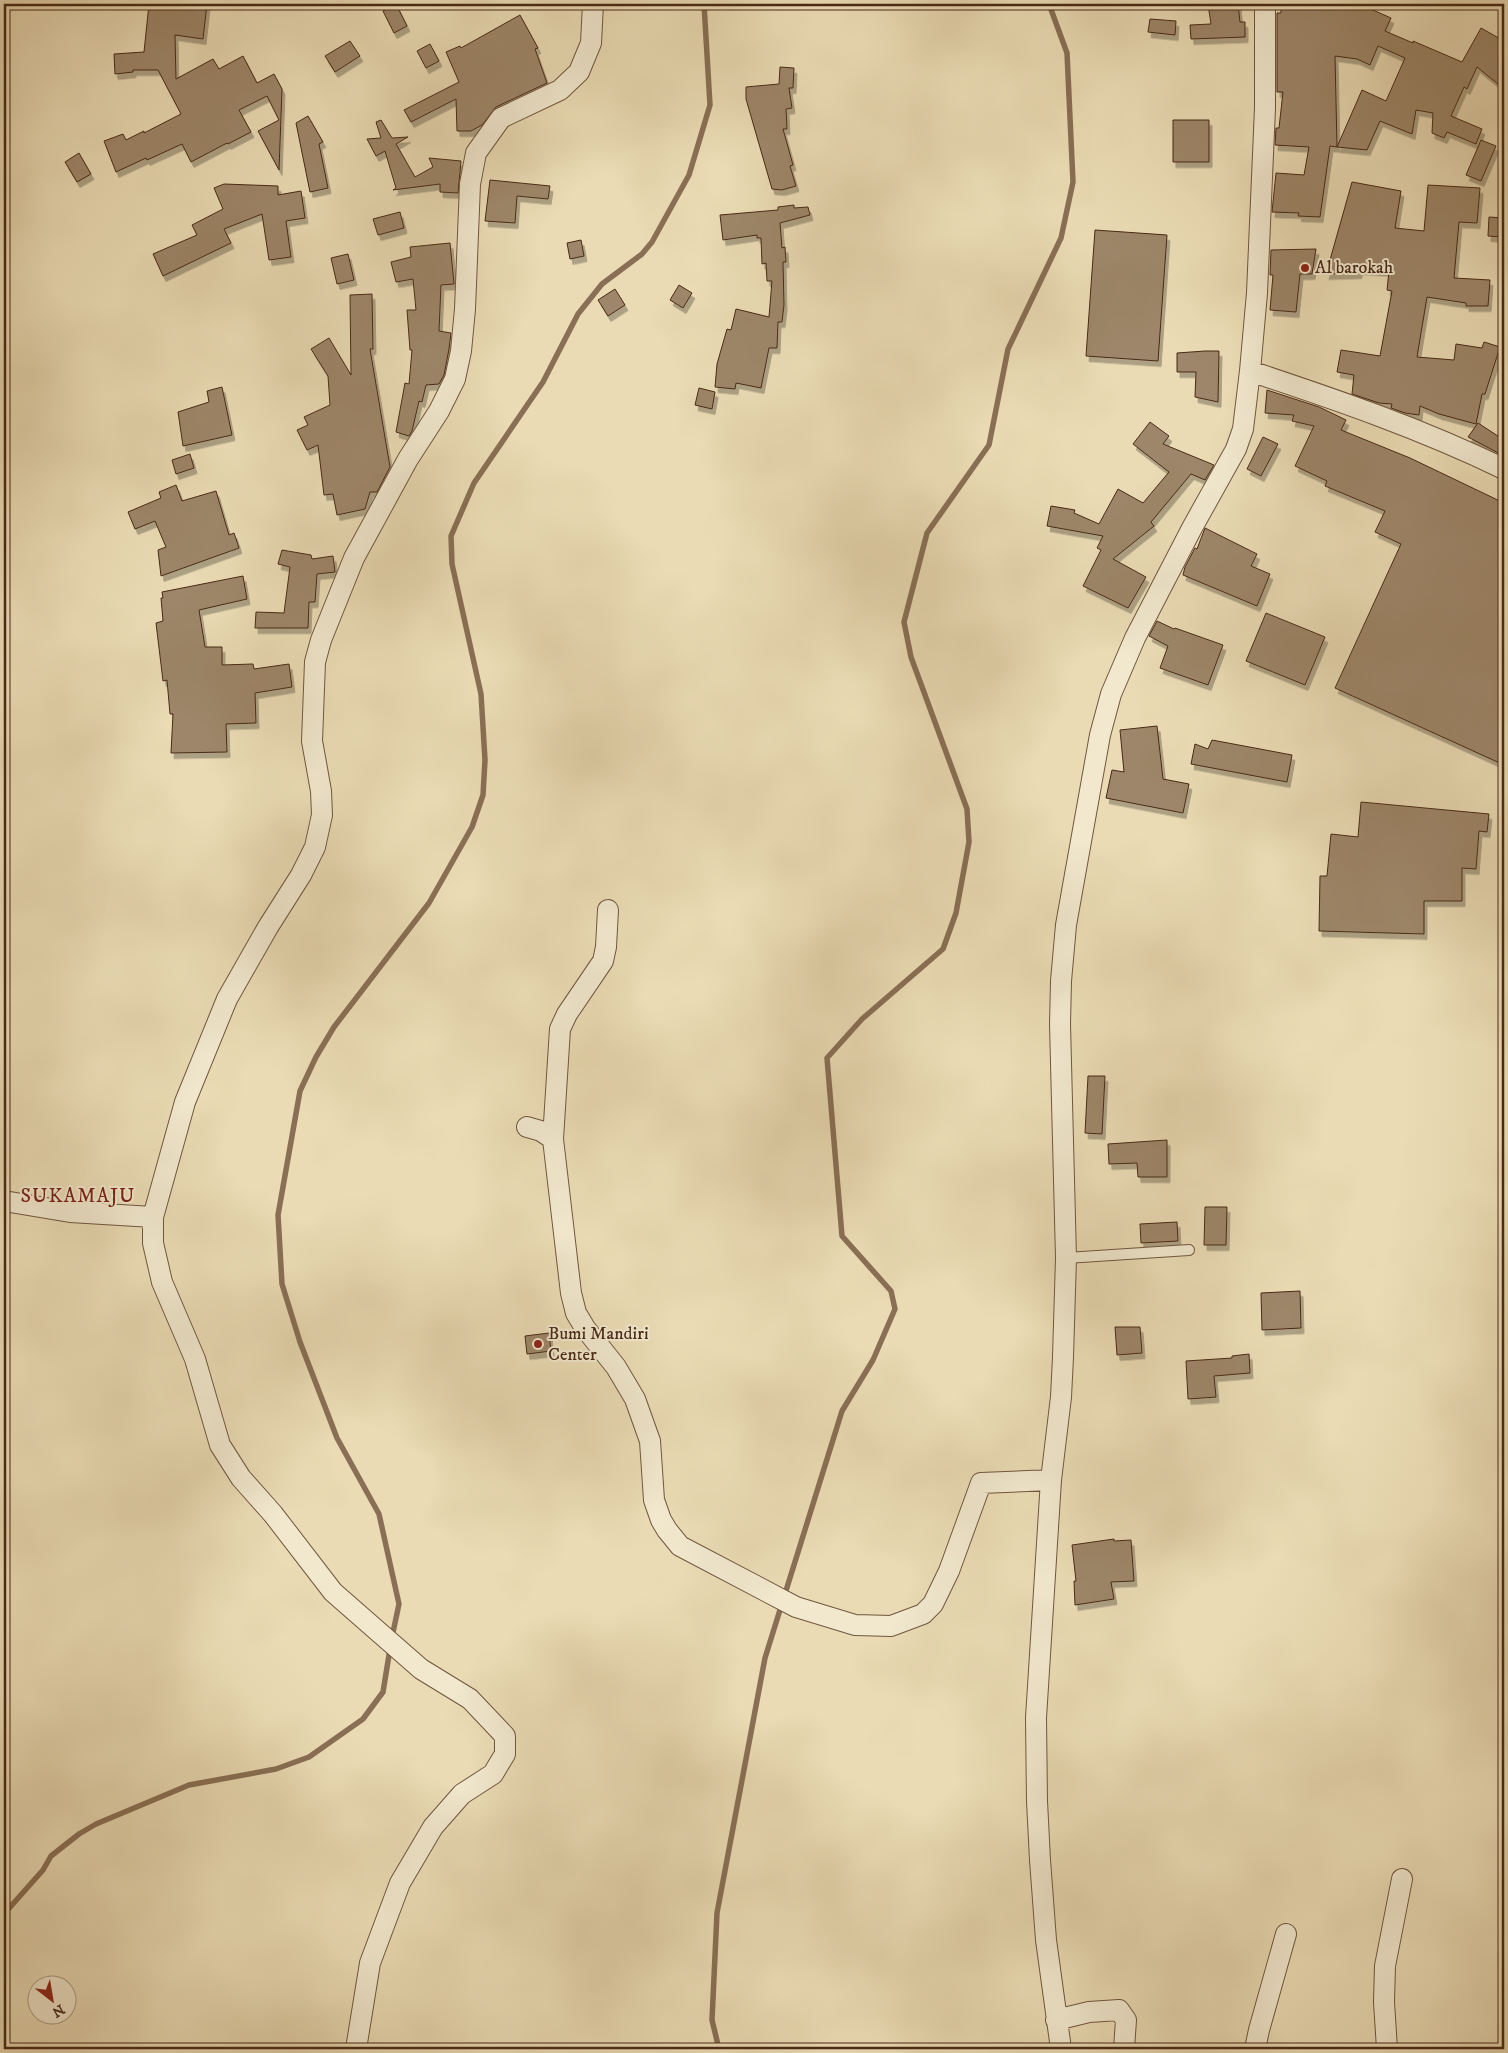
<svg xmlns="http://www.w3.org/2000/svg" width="1508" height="2053" font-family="'IM FELL DW Pica',serif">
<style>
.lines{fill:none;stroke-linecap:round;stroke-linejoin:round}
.stream{stroke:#896f55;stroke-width:5.5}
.building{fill:#9d8669;stroke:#492917;filter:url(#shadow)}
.lane-casing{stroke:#71563e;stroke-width:12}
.street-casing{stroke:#71563e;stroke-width:22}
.lane{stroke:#f1e8ce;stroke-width:10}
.street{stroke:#f1e8ce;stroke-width:20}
.poi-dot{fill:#8f2418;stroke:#f1e8ce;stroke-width:2}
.labels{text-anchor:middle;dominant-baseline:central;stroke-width:4;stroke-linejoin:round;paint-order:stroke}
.poi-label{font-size:18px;fill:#492917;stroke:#f1e8ce;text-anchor:start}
.quarter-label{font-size:20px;letter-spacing:1px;fill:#7a1f14;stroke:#f1e8ce}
</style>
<defs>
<filter id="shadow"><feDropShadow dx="3" dy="5.5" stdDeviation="0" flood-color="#0004"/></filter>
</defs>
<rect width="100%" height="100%" fill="#eadbb4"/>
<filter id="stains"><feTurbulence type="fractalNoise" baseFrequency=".004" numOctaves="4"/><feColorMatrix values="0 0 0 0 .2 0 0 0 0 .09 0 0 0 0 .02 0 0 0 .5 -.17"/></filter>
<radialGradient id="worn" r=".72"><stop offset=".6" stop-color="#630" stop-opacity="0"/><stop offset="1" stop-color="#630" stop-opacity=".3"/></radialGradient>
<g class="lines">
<path class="stream" d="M392,1637L399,1604L379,1514L337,1438L300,1342L282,1284L278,1215L300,1091L316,1057L334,1027L429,903L472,827L483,795L485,760L481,694L452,564L451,536L474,483L543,382L578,314L602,284L642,254L652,242L689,175L710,105L704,4
M4,1914L43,1870L51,1856L79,1834L96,1824L189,1785L276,1769L309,1757L363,1719L383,1692L390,1649
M719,2049L712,2020L717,1913L765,1658L842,1411L873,1360L895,1309L891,1291L842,1236L827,1058L862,1019L943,949L956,913L969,842L967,809L911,657L904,622L927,533L989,445L1008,349L1061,238L1073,182L1067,53L1049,4"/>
</g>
<path class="building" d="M149,4H207L203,39L175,35L176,79L213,59L219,69L243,56L257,83L274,74L282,89L279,170L258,131L279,120L267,96L239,110L251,132L228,144L227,143L191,162L182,144L147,160L146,158L116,172L104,141L123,134L126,140L144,131V133L181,114L158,70H133V72L115,74L114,54L144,52Z
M396,4L407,26L394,33L383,11Z
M1208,4H1238L1240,22H1245V37L1191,39L1190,25L1211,24Z
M1281,4H1367L1366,7L1391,18L1385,31L1413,43V41L1462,62L1481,28L1504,41V89L1477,67L1467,89L1464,87L1451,116L1482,129L1476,144L1447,132L1444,138L1432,133L1433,113L1416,110L1412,134L1380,121L1367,150L1337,147L1362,90L1386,101L1405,58L1378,46L1370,65L1357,59L1335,56L1337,147L1330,146L1320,217L1298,216L1299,213L1272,212L1276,173L1304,175L1309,147L1275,145L1276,128H1279L1283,92H1277V13H1281Z
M520,15L538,48L535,49L547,83L496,107L482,125L471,131H457L456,99L411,122L404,110L459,82L446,52L460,46L461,48Z
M1150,19L1176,21L1175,35L1148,32Z
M350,41L360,56L335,72L325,56Z
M430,44L439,61L426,68L417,51Z
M780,67L794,68L793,88H789L792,108L786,109L787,129H783L793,165L790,166L796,186L782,190L772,189L746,99V87L779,84Z
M308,116L323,142L319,144L328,188L310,192L296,123Z
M381,120L392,138L408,137L396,144L415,177L433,167L429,158L461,161L458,193L440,192V184L393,190L396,188L385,151L376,156L367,139L381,138L376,122Z
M1173,120H1209V162H1173Z
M1481,140L1496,146L1481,181L1466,175Z
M79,153L91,174L77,182L65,162Z
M490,180L550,186L548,199L517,196L515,223L485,221Z
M1352,182L1401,191L1395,228L1424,231L1428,185L1480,188L1477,223L1459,222L1454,278L1490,280L1488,306H1466V303L1427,297L1417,357L1454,360L1456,344L1482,348L1484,342L1500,347L1485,394H1482L1476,424L1439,414L1420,406L1419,415L1405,413L1391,408L1392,404L1379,403L1352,394L1354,375L1337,372L1341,350L1380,356L1392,291L1387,290L1389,271L1359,269V273L1326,274Z
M224,184L278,186V195L301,191L305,218L286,221L291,257L269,260L262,214L224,229L231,243L163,276L153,254L197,235L192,225L223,209L214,188Z
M794,205V208L808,207L810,215L780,223L782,248L785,247L786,262H783L784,305L782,322H778L777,348H769L761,388L736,383L735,389L715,387L717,364L727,329L731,330L736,309L769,317L772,281H767L766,263L762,264L761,238H757V235L723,240L720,215L778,210V207Z
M400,212L404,228L378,235L373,219Z
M1489,217L1504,218V237L1488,236Z
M1095,230L1167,235L1158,361L1086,356Z
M581,240L584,256L570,259L567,243Z
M450,243L454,284L441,285L439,331L451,333L449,349L444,375L439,384L426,385L422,402L419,401L412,431L409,436L396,432L405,383L409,384L412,350H410L407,310H416L413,279L396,282L391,262L411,257L410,247Z
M1316,249L1312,274H1300L1296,312L1270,310L1273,275H1270L1271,250Z
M348,254L354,280L337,284L331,258Z
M679,285L692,293L683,308L670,300Z
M615,289L625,305L608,316L598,300Z
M372,294L373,349H370L390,467L377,492H370L365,509L337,515L333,494L324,495L318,445L307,450L297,430L308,425L304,417L330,405L328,376L311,349L329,338L351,375L350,295Z
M1205,351H1219L1218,402L1195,397L1196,372H1177V353Z
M222,387L232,435L183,446L178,412L209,402L207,391Z
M699,388L715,392L712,409L695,405Z
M1267,390L1319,407L1346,420L1341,430L1410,458L1504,503V765L1335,688L1401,544L1375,532L1385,511L1325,486L1327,481L1295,466L1314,426L1292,421L1294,415L1265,413Z
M1150,422L1169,436L1163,444L1214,465L1205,480L1191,474L1151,522L1154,526L1113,559L1146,577L1128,608L1083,586L1101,550L1097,548L1103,536L1047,526L1051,506L1075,510L1074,513L1099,524L1118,489L1143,503L1169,472L1133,444Z
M1478,423L1504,440V456L1468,437Z
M1263,437L1278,444L1261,476L1247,469Z
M190,454L194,468L176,474L172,460Z
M176,485L182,501L216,491L229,535L234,533L239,548L161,576L158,550L166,547L155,521L135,529L128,512L161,498L159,492Z
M1205,528L1257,554L1251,566L1270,574L1257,606L1183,575L1185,567L1195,548L1197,549Z
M282,550L311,555L312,559L333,556L335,572L317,574L315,602H309L308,628H255L256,612L284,613L290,567L278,564Z
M243,576L247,599L199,610L205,647H222V665L253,664L254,669L289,664L292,687L255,693L256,723L226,724L227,752L171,753L173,714H170L167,680L163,681L156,623L163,621L161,598H163L162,592Z
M1266,613L1325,637L1305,685L1246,661Z
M1157,621L1174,629L1175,628L1223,645L1208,685L1160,668L1168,646L1149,636Z
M1157,726L1163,779L1189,784L1183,813L1106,798L1112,770L1124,772L1120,730Z
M1212,740L1292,755L1287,782L1191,764L1195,744L1208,749Z
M1361,802L1489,814L1487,832L1479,831L1476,869L1462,868V901H1424V934L1319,931L1320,876H1327L1331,834L1358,837Z
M1088,1076H1105L1102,1134L1085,1133Z
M1167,1140V1177H1138L1137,1163L1109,1164L1108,1144Z
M1205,1207H1227L1226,1245H1204Z
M1177,1222L1178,1241L1141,1243L1140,1224Z
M1300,1291L1301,1328L1262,1330L1261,1293Z
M1115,1327H1140L1142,1353L1117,1355Z
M549,1333L551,1351L527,1354L525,1336Z
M1249,1354L1250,1373L1214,1376L1216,1397L1188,1399L1186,1361L1232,1358V1356Z
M1114,1539V1541L1131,1540L1134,1581L1111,1582L1114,1599L1075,1605L1074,1581H1076L1072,1545Z"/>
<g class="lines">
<defs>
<path id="lane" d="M1066,1258L1189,1250"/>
<path id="street" d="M1250,371C1337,400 1422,429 1504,469
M527,1127L541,1131L553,1139L571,1293L576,1313L585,1328L616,1367L635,1399L650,1441L654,1500L661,1520L667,1530L680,1546L796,1607L855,1625L891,1626L923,1614L933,1604L949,1571L981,1483L1051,1480
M553,1139L560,1029L567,1014L603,961L606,947L608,910
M4,1201L70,1212L153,1217
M1056,2020L1089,2012L1119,2010L1126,2020L1124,2049
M356,2049L370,1963L400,1883L433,1827L462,1794L493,1774L505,1754V1736L470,1699L421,1669L333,1592L273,1514L241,1478L220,1445L195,1359L162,1282L153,1243V1217L185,1102L227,999L268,927L301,875L315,847L322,815L321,791L312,741L315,662L321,640L354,558L408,459L439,411L455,379L461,351L465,309L470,184L476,153L501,118L560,90L579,72L591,43L593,4
M1061,2049L1046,1940L1040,1860L1037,1801L1036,1718L1051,1480L1061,1397L1063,1357L1066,1258L1060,1024L1061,981L1066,925L1100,735L1111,694L1135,638L1192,528L1236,449L1243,429L1250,371L1257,293L1265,108V4
M1255,2049L1259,2030L1286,1934
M1387,2049L1384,2002L1385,1966L1402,1879"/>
</defs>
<use href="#lane" class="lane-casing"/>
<use href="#street" class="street-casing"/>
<use href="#lane" class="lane"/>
<use href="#street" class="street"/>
</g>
<g class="poi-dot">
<circle cx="1305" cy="268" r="5"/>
<circle cx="538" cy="1344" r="5"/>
</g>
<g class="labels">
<g class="poi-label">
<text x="1315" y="268">Al barokah</text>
<text x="548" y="1334">Bumi Mandiri<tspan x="548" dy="21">Center</tspan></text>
</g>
<g class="quarter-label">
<text x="78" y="1196">SUKAMAJU</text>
</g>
</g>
<rect width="1508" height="2053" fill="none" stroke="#eadbb4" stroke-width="20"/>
<rect x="5" y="5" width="1498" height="2043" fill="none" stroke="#492917" stroke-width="2.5"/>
<rect x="10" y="10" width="1488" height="2033" fill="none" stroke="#492917"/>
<g transform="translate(52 2000) rotate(149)"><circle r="24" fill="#f1e8ce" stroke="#ae9c85"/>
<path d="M0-4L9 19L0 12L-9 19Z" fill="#8f2418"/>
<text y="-8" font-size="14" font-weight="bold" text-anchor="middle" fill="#492917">N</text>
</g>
<rect width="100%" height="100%" filter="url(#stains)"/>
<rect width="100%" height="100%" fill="url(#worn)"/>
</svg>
